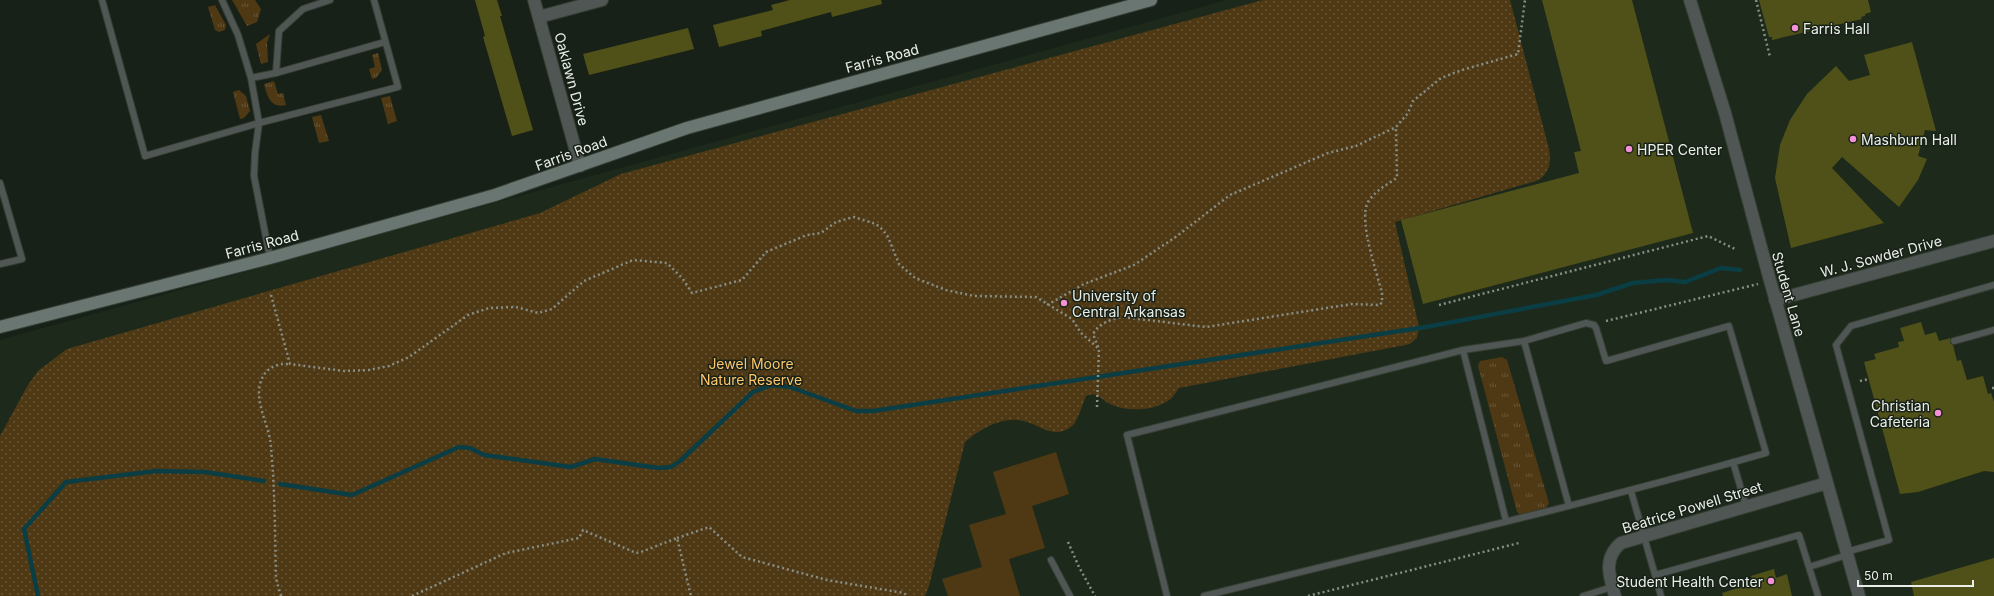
<svg xmlns="http://www.w3.org/2000/svg" width="1994" height="596" font-family="Inter,sans-serif">
<style>
.built{fill:#1d2a1b}
.grass{fill:url(#grass-tufts)}
.park{fill:url(#park-dots)}
.pitch{fill:#4f3914}
.lines{fill:none;stroke-linecap:round;stroke-linejoin:round}
.stream{stroke:#0b3d44;stroke-width:4.5}
.building{fill:#505118}
.lane-casing{stroke:#353e34;stroke-width:8}
.street-casing{stroke:#353e34;stroke-width:14}
.secondary-casing{stroke:#353e34;stroke-width:14}
.path{stroke:#878e86;stroke-width:2.5;stroke-dasharray:2 3;stroke-linecap:butt}
.lane{stroke:#4f5654;stroke-width:6}
.street{stroke:#4f5654;stroke-width:12}
.secondary{stroke:#6a7672;stroke-width:12}
.poi-dot{fill:#f491d4;stroke:#182117;stroke-width:1.5}
.labels{text-anchor:middle;dominant-baseline:central;stroke-width:3;stroke-linejoin:round;paint-order:stroke}
.poi-label{font-size:14px;fill:#e9efe8;stroke:#182117;text-anchor:start}
.street-label{font-size:14px;fill:#e9efe8;stroke:#182117}
.park-label{font-size:14px;fill:#fec569;stroke:#182117}
</style>
<defs>
<pattern id="grass-tufts" width="24" height="20" patternUnits="userSpaceOnUse"><rect width="24" height="20" fill="#4f3914"/><path d="M3 7l-1-3M5 7V3M7 7l1-3M15 17l-1-3M17 17v-4M19 17l1-3" fill="none" stroke="#685636"/></pattern>
<pattern id="park-dots" width="8" height="8" patternUnits="userSpaceOnUse"><rect width="8" height="8" fill="#4f3914"/><path d="M2 2h.1M6 6h.1" fill="none" stroke="#685636" stroke-width="1.8" stroke-linecap="round"/></pattern>
</defs>
<rect width="100%" height="100%" fill="#182117"/>
<path class="built" d="M1227,0H1994V596H0V340Z"/>
<path class="grass" d="M232,0H255L261,9L257,22L247,26Z
M215,5L226,25L225,30L219,32L215,30L208,7Z
M270,34L267,43L268,62L261,64L256,44Z
M378,53L382,70L376,78L372,79L369,69L375,67L372,55Z
M274,81L278,94L283,93L286,105C271,109 267,96 264,84Z
M239,90L246,96L250,111L244,118L240,119L233,92Z
M390,96L397,121L388,124L381,98Z
M321,115L329,141L319,143L312,117Z
M1502,357L1507,360L1549,503L1546,508L1520,515L1517,512L1478,366L1480,361Z"/>
<path class="park" d="M1263,0H1510L1549,149C1551,163 1550,171 1539,180L1395,222L1419,327L1417,338L1410,344L1179,388C1176,392 1173,398 1169,400C1154,411 1127,412 1110,404C1100,399 1098,391 1086,396C1083,403 1077,423 1072,426C1052,442 1037,421 1018,420C999,418 979,430 965,442L929,586L925,596H0V436L28,385L38,371L67,349L540,213L621,174Z"/>
<path class="pitch" d="M1056,452L1069,494L1032,506L1045,548L1009,559L1020,596H948L942,579L982,567L969,525L1006,514L993,472Z"/>
<g class="lines">
<path class="stream" d="M280,484L352,495L459,447L470,448L484,455L571,467L595,459L659,468L671,467L680,461L753,392L772,385L790,387L856,411H873L1426,327L1596,295L1633,283L1666,280L1685,282L1721,268L1740,270
M38,596L24,529L66,482L156,471L205,472L264,481"/>
</g>
<path class="building" d="M475,0H497L502,16H500L533,130L512,136L483,37L485,36Z
M790,0H881L882,4L832,17L831,12L761,31L762,36L719,47L713,25L773,10L771,5Z
M1542,0H1632L1693,233L1423,304L1401,220L1579,173L1574,152L1581,151Z
M1759,0H1868L1871,12L1865,14V16L1861,17L1862,19L1772,40V37H1769Z
M688,28L694,49L589,75L583,54Z
M1912,42L1936,131L1925,130L1918,156L1927,159L1918,180L1899,207L1842,157L1832,168L1884,223L1791,248L1775,178L1780,145L1790,120L1807,94L1836,66L1849,81L1870,75L1864,55Z
M1921,322L1925,335L1936,332L1939,341L1951,338L1950,343L1953,345L1957,361L1961,360L1967,380L1983,376L1988,394L1991,393L1994,402V472L1984,471L1918,492L1900,494L1864,362L1876,359L1874,354L1899,347L1898,342L1904,341L1900,328Z
M1994,558V596H1914L1911,582Z
M1774,569L1776,578L1787,574L1792,596H1723L1722,593L1753,583L1751,576Z"/>
<g class="lines">
<defs>
<path id="lane" d="M102,0L145,156L259,123L398,87L374,0
M222,0L238,35L251,78L276,73L279,31L303,9L330,0
M276,73L385,42
M251,78L259,123L255,153L254,176L270,258
M0,183L22,259L0,264
M1524,341L1569,506
M1954,341L1994,330
M1463,350L1506,521
M1733,462L1746,506
M1631,491L1661,596
M1846,552L1889,540L1836,345L1851,326L1994,285
M1051,560L1070,596
M1809,567L1847,555
M1655,575L1799,535L1818,596
M1167,596L1127,435L1463,350L1524,341L1586,323L1594,325L1596,328L1606,361L1729,326L1766,453C1580,506 1392,549 1204,596
M1583,596L1612,587"/>
<path id="street" d="M534,0L580,166
M1690,0L1725,113L1769,277L1859,596
M539,17L602,0
M1775,300L1994,241
M1615,596C1609,576 1603,558 1621,543L1827,483"/>
<path id="secondary" d="M0,327L270,258L495,195L687,128L1151,0"/>
</defs>
<use href="#lane" class="lane-casing"/>
<use href="#street" class="street-casing"/>
<use href="#secondary" class="secondary-casing"/>
<path class="path" d="M1756,0L1770,57
M271,295L290,364L344,371L369,370L389,366L409,357L468,315L489,308L516,307L538,313L552,309L584,281L633,260L667,263L683,279L692,293L742,280L766,252L807,235L821,233L836,222L854,217L876,224L883,230L888,237L899,264L915,278L946,290L974,296L1036,297L1072,319L1081,333L1099,349
M1047,305L1084,284L1134,265L1177,236L1230,195L1328,153L1356,146L1396,127L1408,113L1413,101L1441,78L1462,70L1518,54L1525,0
M1439,305L1708,236L1735,249
M1606,321L1758,284
M1860,381L1869,379
M1992,388H1994
M1097,407L1099,349L1093,334C1099,323 1110,320 1122,317L1206,327L1352,304L1380,305L1382,302V293C1377,273 1358,220 1368,202C1375,191 1386,185 1397,178L1396,127
M677,538L709,527L742,557L827,580L904,593L907,596
M1068,542L1079,567L1095,596
M281,596L276,579C275,535 275,491 271,447C270,427 255,404 260,384C264,369 275,363 290,364
M412,596L506,553L579,538L583,530L636,553L641,552L677,538L691,596
M1308,596L1519,543"/>
<use href="#lane" class="lane"/>
<use href="#street" class="street"/>
<use href="#secondary" class="secondary"/>
</g>
<g class="poi-dot">
<circle cx="1795" cy="28" r="4"/>
<circle cx="1853" cy="139" r="4"/>
<circle cx="1629" cy="149" r="4"/>
<circle cx="1064" cy="303" r="4"/>
<circle cx="1938" cy="413" r="4"/>
<circle cx="1771" cy="581" r="4"/>
</g>
<g class="labels">
<g class="poi-label">
<text x="1803" y="28">Farris Hall</text>
<text x="1861" y="139">Mashburn Hall</text>
<text x="1637" y="149">HPER Center</text>
<text x="1072" y="295">University of<tspan x="1072" dy="16">Central Arkansas</tspan></text>
<text x="1930" y="405" text-anchor="end">Christian<tspan x="1930" dy="16">Cafeteria</tspan></text>
<text x="1763" y="581" text-anchor="end">Student Health Center</text>
</g>
<g class="street-label">
<text transform="translate(882 58) rotate(-15)">Farris Road</text>
<text transform="translate(572 79) rotate(75)">Oaklawn Drive</text>
<text transform="translate(571 153) rotate(-20)">Farris Road</text>
<text transform="translate(262 244) rotate(-15)">Farris Road</text>
<text transform="translate(1881 256) rotate(-15)">W. J. Sowder Drive</text>
<text transform="translate(1789 294) rotate(74)">Student Lane</text>
<text transform="translate(1692 507) rotate(-17)">Beatrice Powell Street</text>
</g>
<g class="park-label">
<text x="751" y="363">Jewel Moore<tspan x="751" dy="16">Nature Reserve</tspan></text>
</g>
</g>
<path d="M1858 580v6h115v-6" fill="none" stroke="#e9efe8" stroke-width="2"/>
<text x="1864" y="580" font-size="12" fill="#e9efe8" stroke="#182117" stroke-width="3" paint-order="stroke">50 m</text>
</svg>
